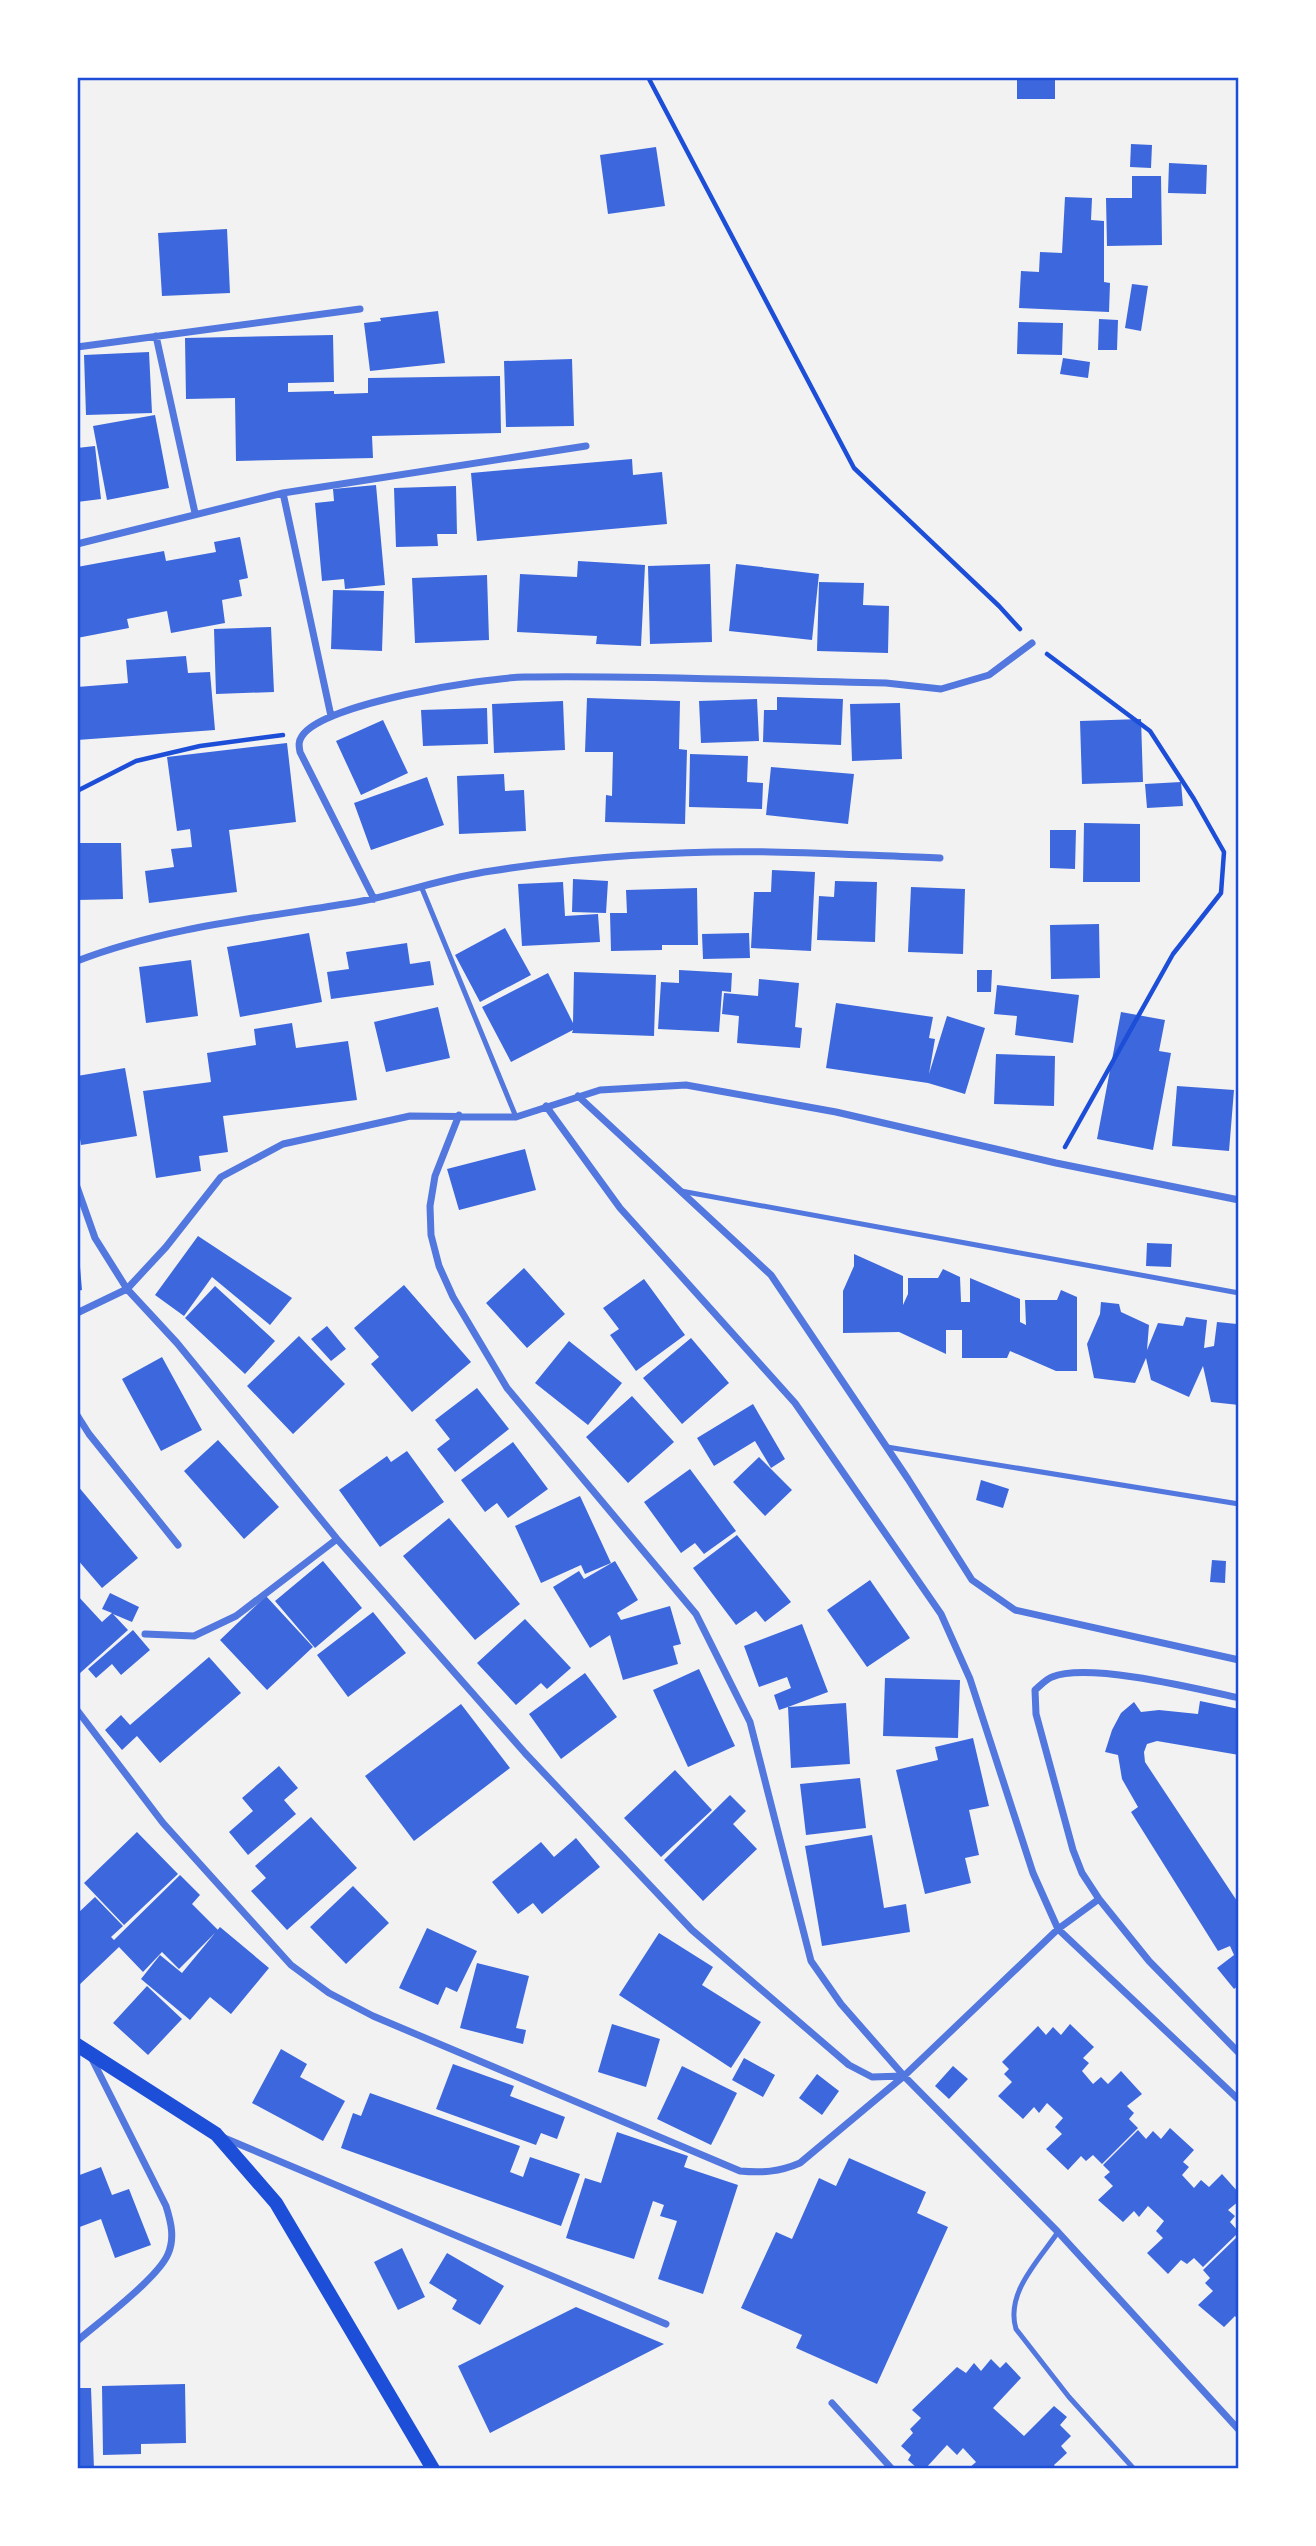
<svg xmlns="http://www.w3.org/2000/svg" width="1316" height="2546" font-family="Montserrat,sans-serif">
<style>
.building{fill:#3d67dc}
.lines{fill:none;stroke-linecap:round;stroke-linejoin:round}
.path{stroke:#1d4ed8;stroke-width:4.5}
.service{stroke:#5277de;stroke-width:5}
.minor{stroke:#5277de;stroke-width:7}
.secondary{stroke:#1d4ed8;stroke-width:14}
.neatline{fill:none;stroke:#1d4ed8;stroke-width:2.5}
</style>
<rect width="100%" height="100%" fill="#f2f2f2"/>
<path class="building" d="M1017,79H1055V99H1017Z
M1131,144L1152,145L1151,168L1130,167Z
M656,147L665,206L608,214L600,155Z
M1169,163L1207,165L1206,194L1168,193Z
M1132,176H1161L1162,245L1107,246L1106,198H1132Z
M1065,197L1092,198L1091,220L1104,221V282L1110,283L1109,312L1019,308L1021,271L1039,272L1040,252L1062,253Z
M227,229L230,293L162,296L158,233Z
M1132,284L1148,286L1141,331L1125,328Z
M438,311L445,363L370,371L364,323L381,321L380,318Z
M1099,319L1118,320L1117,350H1098Z
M1018,322L1063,323L1062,355L1017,354Z
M333,335L334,382L288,383V392L334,391V394L368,393V378L500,376L501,433L372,436L373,458L236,461L235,398L186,399L185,338Z
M149,352L152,413L86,415L84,355Z
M1063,358L1090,362L1088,378L1060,374Z
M572,359L574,426L506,427L504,361Z
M155,415L169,488L107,500L93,426Z
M95,446L101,499L77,502V448Z
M632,459L633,475L662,472L667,524L477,541L471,473Z
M376,485L385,585L345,589L344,579L322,581L315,503L334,501L333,489Z
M456,486L457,534H437L438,546L396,547L394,488Z
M240,537L248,578L239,580L242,596L222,600L225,623L171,633L167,611L127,619L129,628L77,638V567L164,551L166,561L216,552L214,542Z
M578,561L645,565L641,646L596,644L597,636L517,632L520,574L577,577Z
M710,564L712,642L650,644L648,566Z
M736,564L819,574L812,640L729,631Z
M487,575L489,640L415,643L412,578Z
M819,582L864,583L863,605L889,606L888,653L817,651Z
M333,590L384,591L382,651L331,649Z
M271,627L274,692L216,694L214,629Z
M186,656L188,673L210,672L215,730L77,740V687L128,683L126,660Z
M777,697L843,699L841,745L763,742L764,710H777Z
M587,698L680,701L679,749L687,750L685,824L605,822L606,795L612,796L613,752H585Z
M757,699L759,741L701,743L699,701Z
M563,701L565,750L494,753L492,704Z
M900,703L902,759L852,761L850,704Z
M487,708L488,744L423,746L421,710Z
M1141,719L1143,782L1082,784L1080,721Z
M383,720L408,773L361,795L336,741Z
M287,743L296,822L229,830L237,892L149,903L145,871L174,867L171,849L192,847L190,829L177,831L167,757Z
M690,754L748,756L747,782L763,783L762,809L689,807Z
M771,767L854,774L848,824L766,815Z
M504,774L505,791L524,790L526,831L459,834L457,776Z
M427,777L444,825L371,850L354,803Z
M1181,782L1183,806L1147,808L1145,784Z
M1084,823L1140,824V882H1083Z
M1050,830H1076L1075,869L1050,868Z
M77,843H121L123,899L77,900Z
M772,870L815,872L811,951L751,948L754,892H771Z
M573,879L608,881L606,913L572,912Z
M835,881L877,882L875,942L817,940L819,896L834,897Z
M563,882L565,916L598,914L600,942L522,946L518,884Z
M911,887L965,889L963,954L908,952Z
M697,888L698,945H662V950L611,951L610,913H627L626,890Z
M1099,924L1100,978L1051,979L1050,925Z
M505,928L531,975L480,1002L455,955Z
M309,933L322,1002L240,1017L227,947Z
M749,933L750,958L703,959L702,934Z
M407,943L410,964L430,961L434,985L331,999L327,972L349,969L346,952Z
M191,960L198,1016L146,1023L139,967Z
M679,970L732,973L731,992L722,991L719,1032L658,1029L661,982L679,983Z
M977,970H992L991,992H977Z
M574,972L656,975L654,1036L572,1033L573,1030L511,1062L482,1007L548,973L573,1023Z
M759,979L799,983L795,1027L802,1028L800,1048L737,1043L739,1016L722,1014L724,993L758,996Z
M997,985L1079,995L1073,1043L1015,1035L1017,1016L994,1014Z
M836,1003L933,1017L929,1038L935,1039L929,1074L947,1016L985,1028L965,1094L928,1083L826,1068Z
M438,1007L450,1058L386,1072L374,1022Z
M1121,1012L1165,1020L1159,1051L1171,1053L1153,1150L1097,1139Z
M292,1023L296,1048L348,1041L357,1100L223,1116L228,1152L199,1156L201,1171L156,1178L143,1091L211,1082L207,1053L256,1045L254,1029Z
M996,1054L1055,1056L1054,1106L994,1104Z
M125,1068L137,1136L81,1145L77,1121V1076Z
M1177,1086L1234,1090L1229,1151L1172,1146Z
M525,1149L536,1190L459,1210L447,1169Z
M198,1236L292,1298L270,1325L212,1277L184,1316L155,1295Z
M1147,1243L1172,1244L1171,1267L1146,1266Z
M854,1254L903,1276V1305L908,1294V1278H938L943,1269L960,1277L961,1302H970V1278L1020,1299V1322L1026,1325L1025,1300H1057L1061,1290L1077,1297V1371H1056L1010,1351L1007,1358H962V1330H946V1354L899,1332L843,1333V1291L854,1266Z
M77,1255H79L82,1290L77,1291Z
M524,1268L565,1314L527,1348L486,1303Z
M644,1279L685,1335L636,1371L610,1335L619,1329L603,1308Z
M404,1285L471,1362L412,1412L371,1364L379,1357L354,1328Z
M215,1286L275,1341L245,1374L185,1318Z
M1101,1302L1119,1304L1121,1312L1149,1325L1147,1350L1158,1323L1183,1326L1186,1317L1207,1320L1204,1348L1214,1346L1217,1322L1237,1324L1239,1333V1405L1211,1402L1203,1366L1189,1397L1151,1380L1146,1358L1135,1383L1094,1378L1087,1344L1100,1314Z
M327,1326L346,1349L331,1361L311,1339Z
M299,1336L345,1384L293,1434L247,1386Z
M691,1338L729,1383L682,1424L643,1378Z
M569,1341L622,1383L588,1425L535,1383Z
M162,1357L202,1430L161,1451L122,1379Z
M477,1388L509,1429L455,1472L437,1449L450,1439L435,1420Z
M632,1396L674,1442L628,1483L586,1437Z
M753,1404L785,1459L771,1468L755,1441L714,1466L697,1438Z
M218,1440L279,1507L244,1539L184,1471Z
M513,1442L548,1489L508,1518L497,1503L485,1512L461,1480Z
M407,1451L444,1502L380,1547L339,1490L387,1456L391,1462Z
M759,1457L792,1490L765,1516L733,1482Z
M690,1469L736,1531L704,1554L695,1543L681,1553L644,1502Z
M981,1480L1009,1489L1003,1508L976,1500Z
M77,1485L138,1558L102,1588L77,1559Z
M580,1496L611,1563L585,1574L581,1565L541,1583L515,1526Z
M449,1518L520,1604L475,1640L403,1556Z
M737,1535L791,1602L765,1622L756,1611L736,1625L693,1568Z
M1212,1560L1226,1561L1225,1583L1210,1582Z
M323,1561L362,1608L315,1648L275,1601Z
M615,1561L638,1600L617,1613L621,1620L670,1606L681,1644L673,1646L678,1664L623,1680L610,1635L590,1648L553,1587L579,1571L584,1579Z
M870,1580L910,1638L867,1667L827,1610Z
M110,1593L139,1607L132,1622L113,1614L128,1630L79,1674L77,1672V1595L102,1622L112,1613L102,1609Z
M266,1596L313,1647L267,1690L220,1640Z
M373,1612L406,1653L348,1697L317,1655Z
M525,1619L571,1668L547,1689L541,1683L516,1705L477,1663Z
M802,1624L828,1692L788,1707L846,1703L850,1764L791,1768L788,1707L779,1710L774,1695L791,1688L787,1677L759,1687L744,1646Z
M133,1630L150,1650L121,1675L112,1664L96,1678L88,1669Z
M209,1657L241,1693L160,1763L137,1736L122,1750L105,1730L121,1715L130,1725Z
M699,1669L735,1746L688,1767L653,1690Z
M585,1673L617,1717L561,1759L529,1714Z
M885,1678L960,1680L958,1738L883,1736Z
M1200,1701L1239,1709V1755L1157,1741L1147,1744L1144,1752L1145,1762L1239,1904V1953L1236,1955L1239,1959V1985L1234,1989L1217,1968L1234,1955L1230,1946L1218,1951L1131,1812L1138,1807L1122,1779L1118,1755L1105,1752L1112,1730L1121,1713L1134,1702L1141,1712L1159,1710L1198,1714Z
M461,1704L510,1768L414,1841L365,1776Z
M973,1738L989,1806L969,1810L979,1855L965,1858L971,1883L925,1894L896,1770L938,1760L935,1747Z
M279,1766L298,1788L284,1800L296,1814L248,1855L229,1832L253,1811L242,1798Z
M675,1770L712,1810L661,1857L624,1818Z
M860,1778L866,1828L806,1835L800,1784Z
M730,1795L746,1811L733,1824L757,1849L703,1901L664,1860Z
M311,1817L357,1868L287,1930L251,1891L266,1878L255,1866Z
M137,1832L178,1874L124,1925L84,1883Z
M872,1835L884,1908L906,1904L910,1932L822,1946L805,1846Z
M576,1838L600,1867L542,1914L533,1903L518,1914L492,1882L541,1842L554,1857Z
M180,1875L200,1895L192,1904L218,1930L179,1969L162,1952L143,1972L119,1947L77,1987V1914L95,1897L123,1926L111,1937L114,1940Z
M353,1886L389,1923L346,1964L310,1927Z
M220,1927L269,1968L231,2014L210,1997L190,2020L141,1979L160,1955L182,1973Z
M427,1928L477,1951L457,1992L446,1987L438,2005L399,1988Z
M659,1933L713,1967L702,1985L761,2022L731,2068L619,1995Z
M477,1963L529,1976L516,2028L526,2030L523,2044L460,2028Z
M147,1986L182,2019L148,2055L113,2023Z
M612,2024L660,2039L646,2087L598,2072Z
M1070,2024L1094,2047L1083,2058L1089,2063L1082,2071L1093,2084L1101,2077L1108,2084L1121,2071L1142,2094L1127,2106L1134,2113L1129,2119L1138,2128L1102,2164L1093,2155L1086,2161L1081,2156L1068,2170L1046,2149L1062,2134L1055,2127L1063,2118L1047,2103L1039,2113L1034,2107L1023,2119L998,2096L1012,2082L1004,2074L1009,2069L1002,2062L1038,2026L1046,2035L1053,2027L1061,2035Z
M281,2049L307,2064L300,2077L345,2101L323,2141L252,2103Z
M744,2058L775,2075L763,2097L732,2080Z
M453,2064L514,2086L510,2096L565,2117L557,2139L541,2133L536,2145L436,2109Z
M682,2066L737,2093L711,2145L657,2119Z
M953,2066L968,2079L949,2099L935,2086Z
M817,2074L839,2091L822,2115L799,2098Z
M370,2093L520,2146L510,2172L523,2177L530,2157L580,2174L561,2226L341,2148L353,2113L361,2116Z
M1170,2128L1194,2150L1183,2162L1189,2167L1182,2175L1194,2188L1201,2180L1209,2187L1222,2174L1239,2193V2201L1228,2210L1235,2216L1230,2222L1239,2232L1203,2267L1194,2258L1187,2264L1181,2260L1168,2274L1147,2253L1163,2238L1156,2231L1164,2221L1148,2206L1139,2217L1134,2211L1123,2222L1098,2200L1113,2186L1104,2177L1110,2172L1103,2165L1138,2130L1146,2139L1153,2131L1161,2139Z
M617,2132L688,2156L684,2167L738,2185L703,2294L658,2279L677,2221L660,2216L664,2205L653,2201L634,2259L566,2238L585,2178L601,2183Z
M849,2158L926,2192L917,2213L948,2227L877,2384L796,2348L802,2335L741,2308L776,2232L792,2239L819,2178L836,2186Z
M101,2167L112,2195L129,2189L151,2245L115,2258L101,2219L77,2228V2176Z
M1239,2235V2321L1235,2316L1224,2327L1198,2305L1213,2291L1205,2283L1210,2278L1203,2270Z
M402,2248L425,2297L398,2310L374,2262Z
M447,2253L504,2286L480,2325L452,2309L457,2300L429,2283Z
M576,2307L664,2344L490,2433L458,2366Z
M991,2359L1000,2368L1006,2362L1021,2378L993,2408L1024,2436L1054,2406L1067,2417L1060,2425L1071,2436L1061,2446L1067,2453L1054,2465L1056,2469H968L976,2462L963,2448L957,2455L947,2445L925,2469H918L908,2460L911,2455L901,2446L913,2433L910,2429L921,2418L912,2410L957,2367L966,2373L974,2363L981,2371Z
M185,2384L186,2443L141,2444V2454L103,2455L102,2386Z
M77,2388H91L94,2469H77Z"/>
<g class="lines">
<path class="path" d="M648,77L854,468L999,606L1020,629
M1047,654L1150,731L1194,799L1224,852L1221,893L1173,954L1065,1147
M77,791L136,761L200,746L283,735"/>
<path class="service" d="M421,886L516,1117
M681,1191L1239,1293
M887,1447L1239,1504
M1058,2232C1039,2260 1005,2293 1016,2329L1069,2397L1134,2469"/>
<path class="minor" d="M156,336L195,513
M77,347L360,309
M283,493L331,716
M77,544L283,493L586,446
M374,899L300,752C299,746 298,742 302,736C324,703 483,678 525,677C645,675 766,681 886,683L941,689L989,675L1032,643
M77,961C165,927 259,918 351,903C398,895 443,878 491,871C579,857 682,850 771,852C827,853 884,856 940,858
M578,1096L771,1275L908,1479L972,1580L1015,1610L1239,1660
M546,1106L620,1208L795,1403L941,1614L970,1679L1033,1873L1058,1929L1239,2100
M459,1115L435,1176L430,1206L431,1235L439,1266L453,1297L507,1388L696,1614L750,1722L811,1961L841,2004L904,2076L1058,2232L1239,2430
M77,1187L95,1238L127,1289L177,1343L337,1539L525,1753L692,1930L849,2065L872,2077L903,2076
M77,1313L127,1289L166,1247L221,1177L283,1144L410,1116L516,1117L600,1090L686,1085L836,1112L1056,1163L1239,1200
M77,1415L89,1434L178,1545
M145,1634L194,1636L236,1616L337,1539
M1239,1698C1198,1689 1088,1662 1052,1677C1046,1679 1040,1686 1035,1690L1036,1714L1073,1850L1082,1873L1099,1899L1149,1961L1239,2053
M77,1710L163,1823L291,1965L329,1993L373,2016L740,2171C762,2173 779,2172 800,2163L904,2076L1058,1929L1099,1899
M222,2137L666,2324
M77,2341C99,2322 158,2278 168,2254C175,2238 171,2222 166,2206L92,2059
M832,2403L892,2469"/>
<path class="secondary" d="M77,2045L216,2134L276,2203L433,2469"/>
</g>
<rect width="1316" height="2546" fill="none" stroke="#ffffff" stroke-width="158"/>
<rect x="79" y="79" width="1158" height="2388" class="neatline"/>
</svg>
